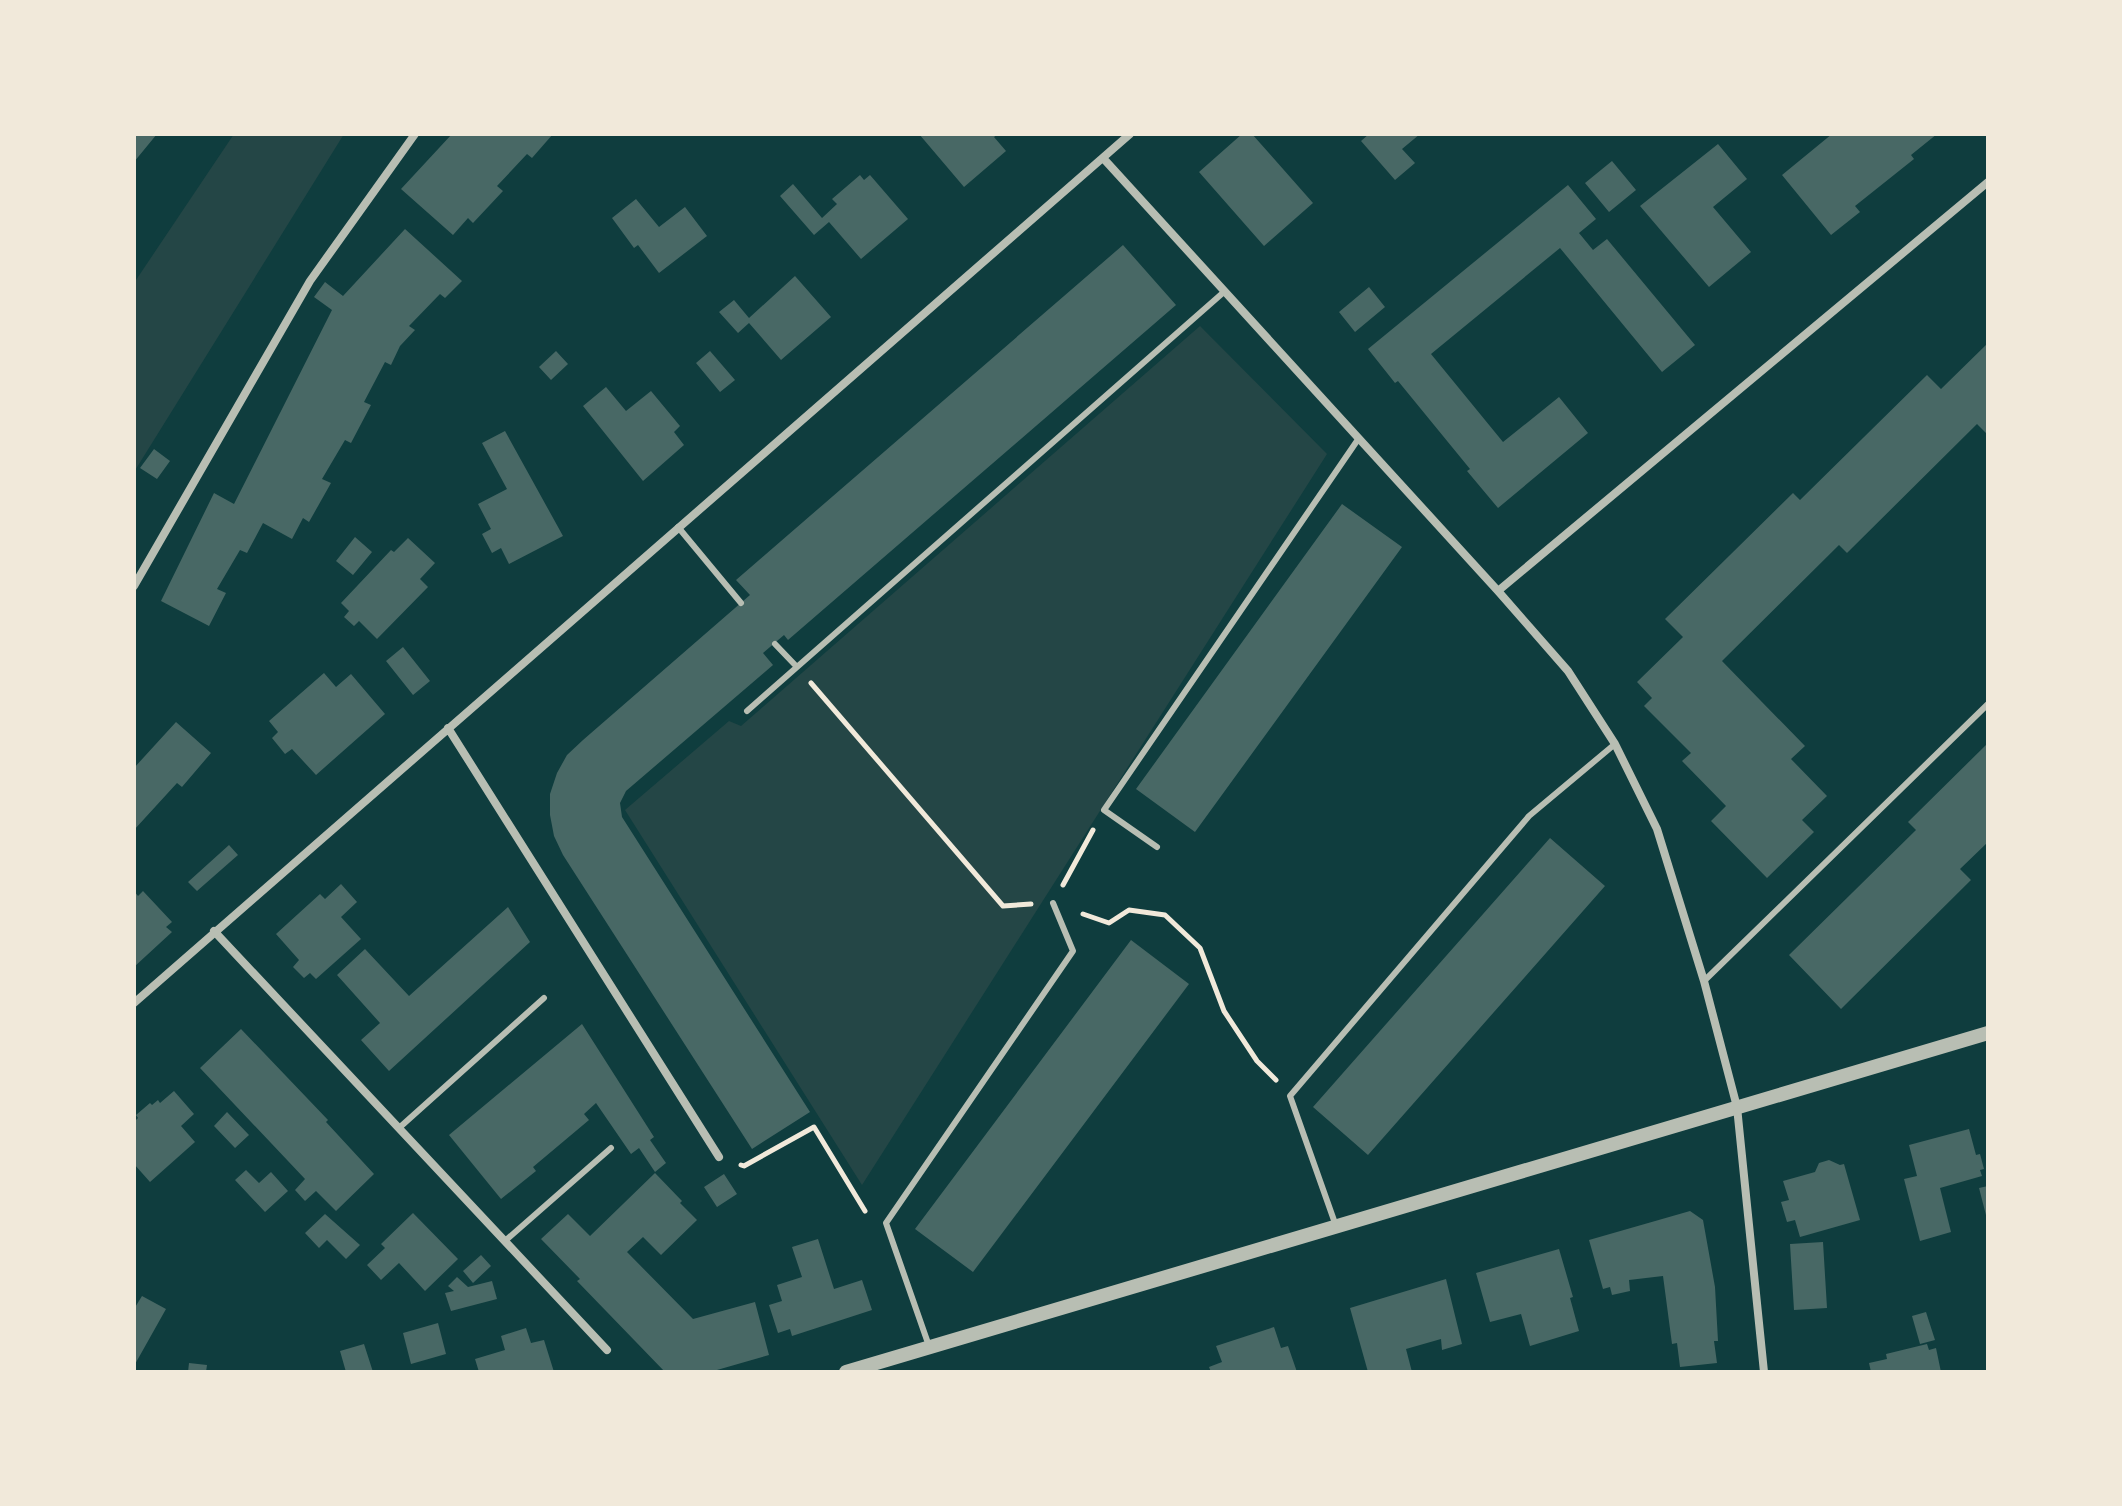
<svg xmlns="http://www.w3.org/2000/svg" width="2122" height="1506" font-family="Overpass,sans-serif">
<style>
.green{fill:#244646}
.building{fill:#486865}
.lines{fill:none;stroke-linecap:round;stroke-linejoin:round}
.path{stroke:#f1e9da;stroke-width:5}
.service{stroke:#b8beb3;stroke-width:6}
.minor{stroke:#b8beb3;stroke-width:8}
.tertiary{stroke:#b8beb3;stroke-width:14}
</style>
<rect width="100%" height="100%" fill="#0f3d3e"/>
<path class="green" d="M234,134H344L134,472V283Z
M1200,326L1327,454L862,1185L625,810L729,721L741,726Z"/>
<path class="building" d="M134,134H157L134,162Z
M452,134H553L532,158L527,154L497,186L503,191L473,223L468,218L453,235L401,189Z
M919,134H998L994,137L1006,151L964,187Z
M1242,134H1252L1313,203L1264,246L1199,172Z
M1369,134H1420L1402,149L1415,163L1395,180L1361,141Z
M1832,134H1937L1911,155L1914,159L1855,206L1860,212L1831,235L1782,175Z
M1718,144L1747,179L1713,207L1751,252L1709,287L1640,206Z
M1612,161L1636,190L1609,212L1585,183Z
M860,175L864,180L870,175L908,219L861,259L829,222L814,235L780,196L793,184L822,218L837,204L832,199Z
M1568,185L1596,219L1579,233L1593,250L1607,239L1695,345L1662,372L1560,248L1431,354L1503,442L1559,397L1588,433L1498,508L1467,471L1470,469L1398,381L1395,383L1368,349Z
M636,199L659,227L685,207L707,236L659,273L638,245L634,248L612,218Z
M405,229L462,281L445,298L440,294L409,326L415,330L400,346L391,365L385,362L364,402L371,405L351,443L345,440L322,479L331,483L309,522L303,518L292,539L263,523L247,553L240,550L217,589L226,593L209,626L161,601L214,493L234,504L332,310L314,297L325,282L343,296Z
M1123,245L1176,305L788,640L784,635L763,653L773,665L626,791L620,803L622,817L810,1112L752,1149L563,855L554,836L550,815V794L557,773L567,755L583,740L750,595L736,580Z
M795,276L831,317L781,360L749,323L738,333L719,312L734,300L749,318Z
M1369,287L1385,307L1355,332L1339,312Z
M1988,343V435L1977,424L1847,553L1839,545L1722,661L1805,746L1791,759L1827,796L1802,820L1814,832L1767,878L1711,821L1726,806L1682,761L1691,753L1644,706L1652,698L1637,682L1683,637L1665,619L1793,493L1800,500L1927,375L1941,389Z
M556,351L568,364L551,380L539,367Z
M710,351L735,380L720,392L696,363Z
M606,387L626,411L651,391L680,426L674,432L684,445L643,481L583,406Z
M505,431L563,536L509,564L501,548L492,553L482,534L491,529L478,504L507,489L482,443Z
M154,449L170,461L157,479L140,468Z
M1342,504L1402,547L1195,832L1136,789Z
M355,537L372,552L353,575L336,561Z
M408,538L435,563L420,579L428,587L377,639L359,621L354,626L344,617L349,611L341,603L391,550L394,552Z
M403,647L430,681L413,695L386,661Z
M324,673L336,687L351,674L385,714L316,775L292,749L285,754L272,738L278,732L269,721Z
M176,722L211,753L182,787L177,783L134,830V768Z
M1988,743V842L1960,869L1971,880L1841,1009L1789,955L1916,830L1908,822Z
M1550,838L1605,886L1368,1155L1313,1107Z
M229,845L238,855L197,891L188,882Z
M341,884L357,902L341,917L361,939L316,979L310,973L304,978L293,967L299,960L276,934L320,894L325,899Z
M134,891L138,896L143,891L172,922L166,927L172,932L134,967Z
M508,907L530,942L389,1071L361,1040L380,1023L337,975L365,949L409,996Z
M1131,940L1189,984L973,1272L915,1229Z
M582,1024L654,1137L650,1140L666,1163L655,1172L639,1148L631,1154L596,1103L584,1114L589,1120L533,1167L536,1171L501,1199L449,1135Z
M241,1029L328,1120L326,1122L374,1174L336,1211L316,1191L305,1201L295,1190L305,1179L200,1068Z
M174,1091L194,1114L181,1126L195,1142L150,1182L134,1164V1122L138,1118L136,1115L150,1103L152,1105L158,1100L160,1103Z
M227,1112L249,1135L235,1148L214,1126Z
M1969,1129L1976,1155L1980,1154L1984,1169L1980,1170L1982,1176L1940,1188L1951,1232L1920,1241L1904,1179L1917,1176L1909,1145Z
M1829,1160L1840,1165L1844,1164L1860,1220L1800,1237L1795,1220L1787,1222L1781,1202L1789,1200L1783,1181L1815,1172L1819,1163Z
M246,1170L259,1183L271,1172L288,1191L265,1212L235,1180Z
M655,1173L682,1201L680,1203L697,1220L661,1255L643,1237L627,1252L693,1319L755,1302L769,1355L710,1372H665L577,1281L580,1279L541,1239L568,1214L590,1236Z
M724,1174L737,1194L717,1207L704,1187Z
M1988,1186V1218L1987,1219L1979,1188Z
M1690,1211L1703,1220L1715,1287L1718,1341H1714L1717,1363L1680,1367L1677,1343L1672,1344L1663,1276L1629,1280L1630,1291L1612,1295L1610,1287L1603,1289L1589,1240Z
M413,1213L458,1259L425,1291L399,1263L381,1280L367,1265L385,1248L381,1244Z
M325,1214L360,1245L346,1259L327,1240L319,1248L305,1233Z
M818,1239L834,1289L862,1280L872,1310L792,1336L790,1329L778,1333L769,1305L782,1301L777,1285L802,1277L792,1247Z
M1823,1242L1827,1308L1794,1310L1790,1244Z
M1559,1249L1573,1297L1570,1298L1579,1331L1530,1346L1521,1314L1490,1322L1476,1273Z
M481,1255L491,1266L473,1283L463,1271Z
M457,1277L468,1287L492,1281L497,1299L451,1311L445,1293L454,1291L448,1286Z
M1446,1279L1462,1344L1442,1350L1441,1339L1406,1349L1412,1372H1368L1350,1308Z
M142,1296L166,1309L134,1366V1309Z
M1926,1312L1935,1340L1920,1344L1912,1316Z
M438,1323L446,1354L411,1364L403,1333Z
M1274,1327L1281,1348L1288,1346L1297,1372H1211L1209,1367L1222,1362L1216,1346Z
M526,1328L531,1343L544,1340L554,1372H479L475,1359L505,1350L501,1336Z
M364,1344L373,1372H346L340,1351Z
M1927,1344L1929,1350L1936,1348L1941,1372H1871L1869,1363L1887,1359L1886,1354Z
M189,1363L207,1365L206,1372H188Z"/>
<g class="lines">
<path class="path" d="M811,683L1003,906L1031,904
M1063,885L1093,830
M1083,914L1109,923L1129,910L1165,915L1200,948L1224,1011L1257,1061L1276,1080
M741,1165L744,1166L814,1127L865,1211"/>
<path class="service" d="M678,527L741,603
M775,644L797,667
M747,711L1225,291
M1157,847L1104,810L1359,438
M1704,981L1988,704
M399,1128L544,998
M1336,1226L1290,1096L1529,816L1615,744
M505,1241L611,1148
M929,1346L886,1223L1073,951L1053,903"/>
<path class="minor" d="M1103,158L1498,591L1568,671L1615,744L1657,829L1704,981L1737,1107L1764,1372
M134,586L310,281L415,134
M1498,591L1988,182
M448,728L719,1157
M214,931L607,1350
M134,1003L1130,134"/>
<path class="tertiary" d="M846,1372L1988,1033"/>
</g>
<rect width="2122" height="1506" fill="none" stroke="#f1e9da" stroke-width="272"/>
</svg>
